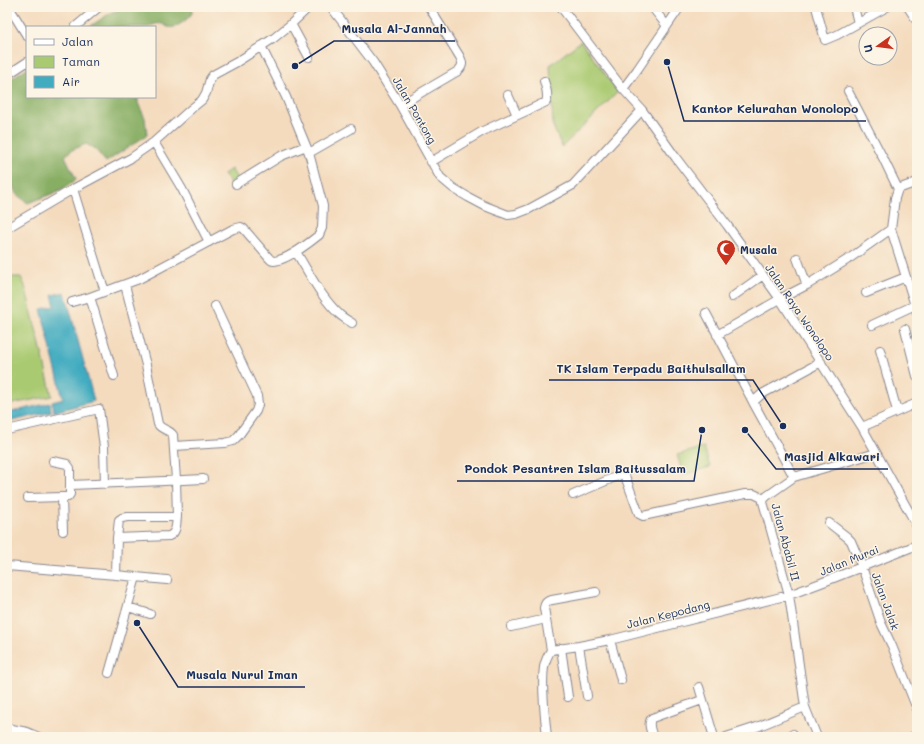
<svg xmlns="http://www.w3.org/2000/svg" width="924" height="744" font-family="Mali,sans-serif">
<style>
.green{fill:#aaca72;stroke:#627c68}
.forest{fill:#87ae64;stroke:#516e61}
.water{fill:#41abc0;stroke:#2e6d8f}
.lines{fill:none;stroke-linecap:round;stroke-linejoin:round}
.street-casing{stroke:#88858e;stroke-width:10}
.street{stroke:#fff;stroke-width:8}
.labels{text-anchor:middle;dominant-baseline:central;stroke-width:3;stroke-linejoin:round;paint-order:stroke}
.street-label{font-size:11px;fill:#1b2f5e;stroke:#fcf5e5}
.poi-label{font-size:11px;font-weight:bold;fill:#1b2f5e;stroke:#fcf5e5;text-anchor:start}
.leader{fill:none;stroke:#1b2f5e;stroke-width:1.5}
.callout-dot{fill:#1b2f5e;stroke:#fcf5e5;stroke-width:1.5}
.callout-label{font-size:12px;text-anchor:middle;font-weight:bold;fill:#1b2f5e;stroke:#fcf5e5;stroke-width:3;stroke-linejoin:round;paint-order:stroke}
</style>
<rect width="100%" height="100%" fill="#fcf5e5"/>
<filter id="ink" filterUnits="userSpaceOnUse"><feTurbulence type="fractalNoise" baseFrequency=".025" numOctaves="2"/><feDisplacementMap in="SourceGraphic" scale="8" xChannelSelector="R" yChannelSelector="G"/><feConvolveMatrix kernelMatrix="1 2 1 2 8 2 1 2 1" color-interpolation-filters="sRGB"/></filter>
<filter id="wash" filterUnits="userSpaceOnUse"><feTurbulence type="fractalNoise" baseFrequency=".012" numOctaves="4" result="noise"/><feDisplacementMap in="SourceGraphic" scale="16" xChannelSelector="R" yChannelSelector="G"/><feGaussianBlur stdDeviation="0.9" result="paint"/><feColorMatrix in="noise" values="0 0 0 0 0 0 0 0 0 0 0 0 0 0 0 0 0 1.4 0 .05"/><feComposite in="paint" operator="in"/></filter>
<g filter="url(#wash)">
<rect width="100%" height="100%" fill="#f4dbbe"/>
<path class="green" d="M581,41L618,92L562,147L553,126L550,65Z
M231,169L238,180L231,185L224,174Z
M7,277H21L25,286L40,345L52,396L7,405Z
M704,447L710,467L683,475L677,455Z"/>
<path class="forest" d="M120,7H192C192,10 193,11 192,13C190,18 178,26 174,27C164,30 165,18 149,27H89L112,12L119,10Z
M27,68V97H138V103L145,118L147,135L106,162L95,149L86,144L72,150L65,156L76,179C67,190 42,197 28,203L16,194L12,183L7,174V81Z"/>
<path class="water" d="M65,292L91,389L94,401L54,412L52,402L63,399L41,309L55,306L52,295Z
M50,403L51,412L7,422V413Z"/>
</g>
<g filter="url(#ink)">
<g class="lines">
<defs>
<path id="street" d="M9,7L27,36
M331,7L373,62L400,105L440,177L453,188L468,197L485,206L508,215L516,214L529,209L573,185L642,110
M561,7L623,89L642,110L676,158L727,225L780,299L862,427L917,526
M652,7L667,26
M816,7L825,40L837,35L887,7
M854,7L858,23
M908,7L917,21
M291,24L309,57
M75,27L99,7
M7,75L27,62
M623,89L637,70L680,7
M848,91L884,160L898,189L895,198L891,229L917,312
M508,95L517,115
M400,105L458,71C463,66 463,63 460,57L429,7
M154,142L182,189L209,242
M309,153L351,129
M431,162L483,131L546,102C549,95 546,88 544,81
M236,184L281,156L306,146
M73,189L100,277L105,291
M898,189L917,182
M7,228L73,189L131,158L154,142L191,109L202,100L206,93L210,79L213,75L237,62L274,38L291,24L309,7
M296,252C308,271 322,299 339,314C342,317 347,320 352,323
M797,258L807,285
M866,293L906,277
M732,297L763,275
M72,302L90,297
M706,313L753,402
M872,325L915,305
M905,329L917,376
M717,335L780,299L807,285L850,258L891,229
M880,350L897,411
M114,376L90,297L139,279L233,229L241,227L244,229L269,258C271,260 271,261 274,261C287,260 309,243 319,235L322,228L323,206L309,153L286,97L261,46
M862,427L917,403
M7,430L99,409L104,447L105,484
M174,446L225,443L233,441L239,435L256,411L258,405L257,396L215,306
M53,461L67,464L70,468V494L68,497H62L63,531
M794,477L753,402L762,394L821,362
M71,485L164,481L203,479
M573,495L620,475H623L625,476L639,514L643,516L745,494H754L764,499
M28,498L62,497
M829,523L847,537L851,541L862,567L881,623L892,646L917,709
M117,538L169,536C177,533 176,524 177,517
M7,566L116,575
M136,577L167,580
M128,607L150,614
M511,627L546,619
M610,640L621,680
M579,646L587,696
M561,648L568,697
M551,650L579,646L610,640L789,595L826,581L917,545
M551,650L544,608C545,602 547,601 552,600L596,592
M109,673L136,577L116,575L117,538L119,520L122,518L127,517H177L176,480L173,435C169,429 161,430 158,424L146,365L125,285
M699,687L714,737
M7,728L27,732L39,737
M547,737C545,716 541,688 544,667C545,662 548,655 551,650
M653,737C651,731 647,723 652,718L702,700
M726,737L757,727L805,707
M786,737L793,734
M817,737L805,707L789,595L763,502L764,499L767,496L794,477L876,453
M912,737L917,734"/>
</defs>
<use href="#street" class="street-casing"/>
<use href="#street" class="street"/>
</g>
</g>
<defs>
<symbol id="mosque-pin" viewBox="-11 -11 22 30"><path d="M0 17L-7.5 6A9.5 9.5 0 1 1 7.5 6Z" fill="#c8321e" stroke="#fcf5e5"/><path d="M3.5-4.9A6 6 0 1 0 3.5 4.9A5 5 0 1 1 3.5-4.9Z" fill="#fff"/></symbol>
</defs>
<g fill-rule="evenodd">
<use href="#mosque-pin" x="715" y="238" width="22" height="30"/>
</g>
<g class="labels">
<g class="street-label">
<text transform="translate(415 110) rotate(60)">Jalan Pontong</text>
<text transform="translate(800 312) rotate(56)">Jalan Raya Wonolopo</text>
<text transform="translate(786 542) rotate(75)">Jalan Ababil II</text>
<text transform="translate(849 560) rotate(-22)">Jalan Murai</text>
<text transform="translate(886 601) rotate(70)">Jalan Jalak</text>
<text transform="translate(668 614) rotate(-14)">Jalan Kepodang</text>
</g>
<g class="poi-label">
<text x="740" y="249">Musala</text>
</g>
</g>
<path class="leader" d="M295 66L334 41H455M667 62L684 121H866M783 426L753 380H549M745 430L776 469H888M702 430L694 481H457M137 623L178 687H305"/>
<g class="callout-dot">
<circle cx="295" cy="66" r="4"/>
<circle cx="667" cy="62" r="4"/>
<circle cx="783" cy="426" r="4"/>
<circle cx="745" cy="430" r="4"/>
<circle cx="702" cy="430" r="4"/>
<circle cx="137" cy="623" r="4"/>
</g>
<g class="callout-label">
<text x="394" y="33">Musala Al-Jannah</text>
<text x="775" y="113">Kantor Kelurahan Wonolopo</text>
<text x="651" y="373">TK Islam Terpadu Baithulsallam</text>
<text x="832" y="461">Masjid Alkawari</text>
<text x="575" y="473">Pondok Pesantren Islam Baitussalam</text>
<text x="242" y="679">Musala Nurul Iman</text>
</g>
<rect width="924" height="744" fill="none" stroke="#fcf5e5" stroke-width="24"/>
<rect x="26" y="26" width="130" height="72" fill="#fcf5e5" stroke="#a2a6af"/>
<rect x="34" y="39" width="20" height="6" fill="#ffffff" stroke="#a2a6af"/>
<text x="62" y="46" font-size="12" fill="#1b2f5e">Jalan</text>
<rect x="34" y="56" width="20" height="12" fill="#aaca72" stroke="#a2a6af"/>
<text x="62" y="66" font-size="12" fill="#1b2f5e">Taman</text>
<rect x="34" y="76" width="20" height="12" fill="#41abc0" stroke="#a2a6af"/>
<text x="62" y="86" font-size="12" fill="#1b2f5e">Air</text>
<g transform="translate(878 46) rotate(256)"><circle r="19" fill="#fcf5e5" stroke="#a2a6af"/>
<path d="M0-3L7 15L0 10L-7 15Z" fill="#c8321e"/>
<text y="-6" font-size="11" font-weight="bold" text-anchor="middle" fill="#1b2f5e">U</text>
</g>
</svg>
